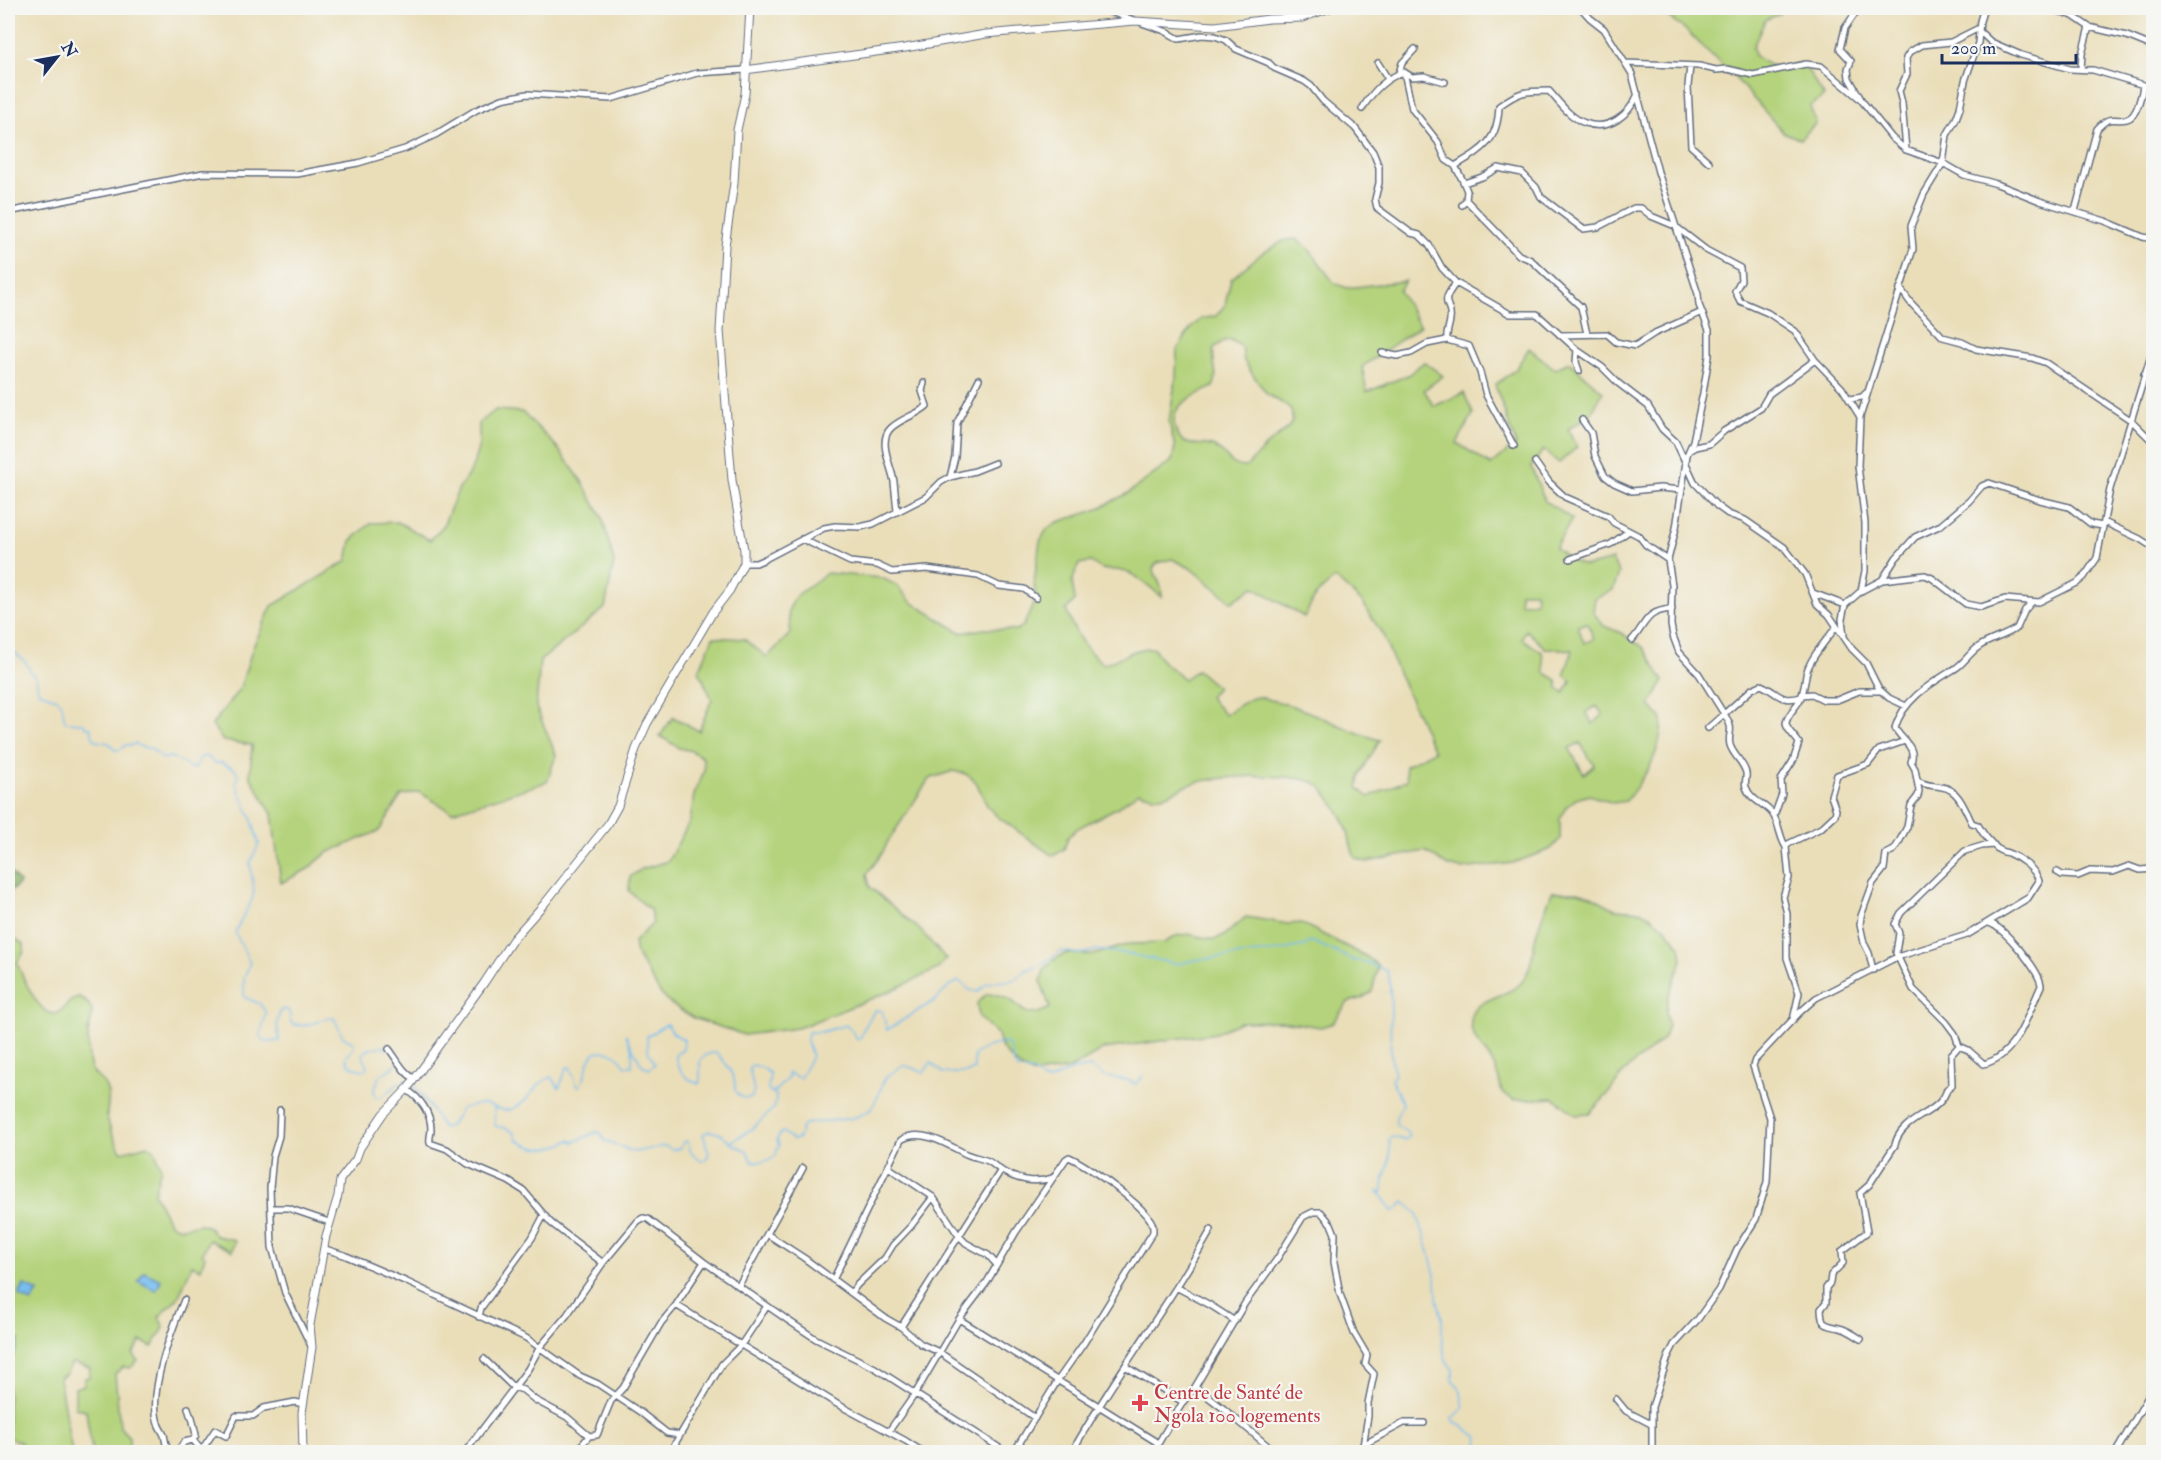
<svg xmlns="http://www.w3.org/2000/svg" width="2161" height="1460" font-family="'IM FELL Double Pica',serif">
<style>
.green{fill:#b4d37b;stroke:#68816c;stroke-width:1.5;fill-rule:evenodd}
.forest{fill:#8fb56b;stroke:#557264;stroke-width:1.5}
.water{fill:#78bdef;stroke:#4a76a6;stroke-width:1.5}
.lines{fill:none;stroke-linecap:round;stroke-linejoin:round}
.stream{stroke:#78bdef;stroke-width:1.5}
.minor-casing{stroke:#636c7e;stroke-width:8}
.tertiary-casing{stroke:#636c7e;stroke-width:9}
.minor{stroke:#fff;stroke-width:5}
.tertiary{stroke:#fff;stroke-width:7}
.health-dot{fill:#e0444e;stroke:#f6f6f2;stroke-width:2}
.labels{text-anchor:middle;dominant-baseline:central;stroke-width:4.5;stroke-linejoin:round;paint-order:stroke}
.health-label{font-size:20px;fill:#be3a42;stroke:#f6f6f2;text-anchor:start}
</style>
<rect width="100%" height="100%" fill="#f6f6f2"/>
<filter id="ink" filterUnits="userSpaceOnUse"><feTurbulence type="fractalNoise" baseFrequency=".0167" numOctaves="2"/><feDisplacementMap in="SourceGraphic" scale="12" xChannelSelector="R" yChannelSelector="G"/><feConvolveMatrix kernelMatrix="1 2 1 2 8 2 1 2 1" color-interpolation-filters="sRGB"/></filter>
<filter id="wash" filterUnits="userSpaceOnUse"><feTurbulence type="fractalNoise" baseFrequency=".008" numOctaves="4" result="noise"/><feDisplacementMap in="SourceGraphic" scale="24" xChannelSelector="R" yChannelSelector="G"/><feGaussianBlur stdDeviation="1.35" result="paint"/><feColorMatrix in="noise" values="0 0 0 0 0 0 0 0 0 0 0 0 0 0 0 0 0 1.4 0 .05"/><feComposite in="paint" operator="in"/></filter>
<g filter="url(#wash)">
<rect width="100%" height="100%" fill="#eadeb9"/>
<path class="green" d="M1656,8H1782L1779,14L1765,20L1753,47L1755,56C1774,70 1782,70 1805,66L1824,96L1810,107L1816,123L1800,139L1783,132L1739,82L1687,31Z
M1297,239L1309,249L1334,283L1347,288L1405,281L1399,291L1420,326L1362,367L1367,392L1408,375L1424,362L1443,376L1424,390L1434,406L1464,393L1473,414L1457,443L1491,465L1516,444L1495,385L1515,370L1529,348L1555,369L1569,362L1603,392L1591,414L1568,429L1577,447L1559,463L1543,450L1531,467L1545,501L1572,519L1555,548C1581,567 1580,570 1612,560L1619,573L1613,590L1595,598L1593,612L1604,626L1621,633L1643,647L1664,681L1650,705L1662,719C1661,754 1647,774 1626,801L1613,803L1589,795L1576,799L1566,807L1560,819V839L1551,849L1513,863L1461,869L1448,866L1425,851L1367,862L1355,858C1351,849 1350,841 1348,832C1344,819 1336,806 1328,796C1325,792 1322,787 1319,785C1297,771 1215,776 1191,784C1167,792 1167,802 1139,792L1118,807L1078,828L1068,837L1064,849L1053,856L998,817L988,807L976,782L966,774L953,771L929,779L887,843C883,856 873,863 867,875L870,887L920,930L946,959L938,969L888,992L798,1028L744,1035L693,1018L669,1003L660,993L636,954L634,942L653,923L650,910L629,891L630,877L642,869L668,861L690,821L694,795L704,771L703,758L692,751L679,748L660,736L673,717L699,731L712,699L699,671L713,637L744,639L767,657L791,633L788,611L796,596L827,573L882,578L898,586L911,602L962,633L984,629L1017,630L1024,625L1036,598L1034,583L1040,541L1047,529L1058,522L1096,510L1128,493L1172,461L1175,447L1169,422L1176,376L1177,350L1191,328L1201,319L1216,316L1225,305L1231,279L1261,254L1285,240ZM1231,340L1242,347L1244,361L1253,375L1267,394L1290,408L1292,414V421L1288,428L1266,446L1246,467C1231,468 1228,455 1216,448C1206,442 1194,447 1184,442C1180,439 1178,435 1176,431C1166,405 1194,396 1213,387C1220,374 1211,362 1214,348L1224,341ZM1172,559L1190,568L1232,602L1254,587L1304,617L1316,595L1335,578L1362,602L1384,637L1395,666L1434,751L1405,766L1407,780L1369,797L1358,788L1360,774L1380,740C1344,731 1312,709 1275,701C1270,700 1262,697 1257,697C1245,699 1234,709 1225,715L1209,697L1217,687L1197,670L1184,679L1162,661L1154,648C1134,647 1122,659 1103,664C1083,647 1075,634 1066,610L1075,600L1072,582L1079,564L1091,562C1109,575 1104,567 1122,571C1137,574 1151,588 1162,597L1161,587L1153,568L1157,563ZM1520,592H1535L1536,602L1520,603ZM1587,623L1594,639L1584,643L1578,626ZM1526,630L1545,648L1573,650L1564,675L1571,681L1564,693L1558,688L1557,680L1545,673L1542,652L1522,639ZM1597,706L1603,715L1593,724L1586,712ZM1580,743L1594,765L1584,774L1569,748Z
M496,410L522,412L556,446L581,480L602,517L614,562L605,608L540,661L536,707L556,755L547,782L452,812L419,792L401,796L379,831L327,853L308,869L281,883L272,814L250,776L252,745L223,741L212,725L240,688L253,647L272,606L347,561L351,541L371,523L398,522L430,540L443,526L459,488L472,469L479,445V423Z
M1552,892H1578L1591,896L1615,909L1642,911L1664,926L1680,946L1682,960L1668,998L1666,1012L1668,1025L1664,1038L1624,1072L1608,1094L1589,1114L1576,1115L1554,1098L1514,1100L1502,1093C1500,1084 1498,1074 1494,1066C1487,1051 1470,1039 1471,1022C1472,997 1506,998 1520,984C1533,971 1532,948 1537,932C1541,918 1547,905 1552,892Z
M1246,917L1288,924L1301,923L1367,957L1378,966L1372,992L1360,999L1348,1002L1333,1023L1321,1027L1281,1021L1240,1022L1216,1033L1104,1049L1070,1069L1035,1074L1021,1068L1011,1059L1002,1049L998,1035L979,1017L977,1003L987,994C992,995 998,994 1002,996C1023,1002 1020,1024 1050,1008L1041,982L1044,970L1053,960L1066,953L1093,955L1130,944L1164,943L1176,936L1188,934L1214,940L1226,934Z
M8,924L13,937L24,945V952L17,963C22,975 40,1020 57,1013C66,1009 68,999 79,997C84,1000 90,1004 92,1010C93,1017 89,1026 88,1033C88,1043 88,1055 90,1065C92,1076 102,1078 106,1087C110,1097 108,1104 107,1113C106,1122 117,1145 122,1152L147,1145L154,1149L161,1168L154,1193L169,1222L174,1226L181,1228L200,1224L207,1226L216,1236L235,1240L232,1251L209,1240L202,1254L205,1256L201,1269L192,1265L178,1298L159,1317L164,1328L152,1347L141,1341L133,1354L138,1361L130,1368L123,1367L115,1374L120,1427L129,1437V1450L132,1452H102V1450L92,1452L86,1410L75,1408V1388L84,1385L85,1378L89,1377L90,1368L72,1363L66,1374L59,1378L72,1452H20L21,1442L8,1438V1371L19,1340L8,1336Z"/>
<path class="forest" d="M8,870L20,883L15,888L8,891Z"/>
<path class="water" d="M144,1272L161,1280L156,1291L138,1281Z
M24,1285L38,1292L32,1302L19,1296Z
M8,1336L19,1340L8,1371Z"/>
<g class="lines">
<path class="stream" d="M8,646L26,663L32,674L36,677L38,691C44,695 57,696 61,703C64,708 62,716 66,722L84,723L86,727L91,728L93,737L96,741L109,743L115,750H120L126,745H133L135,743L139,746L152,749L163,759L170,757L175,759
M178,760L190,768H195L201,757L207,756L214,763H222L236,770L238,777L236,783L252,820L259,844L250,863L254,891L252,900L235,932L250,963L244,978V997L260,1004L266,1013L260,1036L266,1042L279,1041L277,1024L280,1011L284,1009L289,1011L291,1023C308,1031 319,1017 334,1018L343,1037L354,1043V1047L346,1058C349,1067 356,1069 365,1070L367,1065L362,1054L370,1049L382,1046L387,1049
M395,1063L394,1067L379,1076L374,1092L376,1097L381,1098L399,1083L408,1081L410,1083
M414,1086L425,1100L443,1128L450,1126L462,1108C469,1107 479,1103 485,1104C495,1106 501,1113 512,1109C530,1103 535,1081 552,1077L559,1088L567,1067H570L577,1085L580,1086C588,1076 584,1064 595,1052C611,1049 617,1054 626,1066H632V1049L626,1035L641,1064L649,1069L655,1064L648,1051L647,1036L667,1024L673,1033L684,1040L683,1049L675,1055C678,1070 683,1077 698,1084L700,1082V1060L706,1055L716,1052C726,1063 737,1076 735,1091C740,1097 744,1100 752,1097L754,1091L749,1067L752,1065L763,1068L770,1074L768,1090L773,1093L788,1078V1073L800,1078L812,1056L807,1042L808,1032H821L847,1025L853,1032L857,1040L861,1037L863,1030L875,1010L882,1011L887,1030L937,999L948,987L959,981L970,990L978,992L987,983L1014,980L1026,970L1039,966L1061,951L1080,954L1097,950L1122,953L1178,964L1195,960L1278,951L1307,945L1311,941L1355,961L1359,960L1387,971C1396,1005 1385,1042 1395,1075L1391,1079L1403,1104L1396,1117V1125L1408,1133L1409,1137L1405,1140L1392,1137L1389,1140C1392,1155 1389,1164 1384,1179C1383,1184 1384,1188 1382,1193L1378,1191L1393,1212L1404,1202L1417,1213L1429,1252L1436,1279L1437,1298L1442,1318V1342L1446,1360L1453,1370V1379L1460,1389L1464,1408L1453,1418L1455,1422L1477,1436L1479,1444L1472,1452
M494,1108L495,1126C501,1127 509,1128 514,1133C517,1137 514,1138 519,1141C535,1151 553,1150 570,1140L574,1142L597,1132L601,1133L604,1140L634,1152L666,1146L672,1150L681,1148L683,1142L687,1141L691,1152L701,1161L705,1160L709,1154L703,1134L710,1131L721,1134L731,1143L747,1151L751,1160C761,1164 766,1161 775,1156L779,1146L777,1139L781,1133L783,1132L793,1140L799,1138L802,1127L805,1124L854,1118L872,1109L885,1078L903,1065L924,1072L931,1063L943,1073H966L974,1069V1055C983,1047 995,1044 1007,1043C1013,1051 1011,1061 1017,1069L1034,1072L1044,1081H1048L1072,1070L1090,1067L1105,1077L1128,1080L1136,1084L1143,1076
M731,1142L753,1128L775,1107L776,1096L774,1094"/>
</g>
</g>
<g filter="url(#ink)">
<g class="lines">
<defs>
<path id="minor" d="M1098,8L1134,20
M1581,8L1590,18L1604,29L1632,74L1658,172L1698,294L1699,305L1709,330V356L1703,393L1693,441L1687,455L1676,528L1668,560L1672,585L1671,625L1673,636L1679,652L1699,674L1724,714L1752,689L1761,685C1778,692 1779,703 1801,697
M1859,8L1845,28L1840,49L1851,61L1848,69L1849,78L1862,101L1892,138L1906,150L1943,163L1964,175L1997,184L2040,201L2105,221L2143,237L2154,239
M2030,8L2035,11L2045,8
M2049,8L2073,16L2089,27L2082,54L2081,69
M1142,23L1165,31L1179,39L1202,35L1215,36L1226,40L1236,49L1269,63L1274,68L1304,81L1311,86L1323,101L1355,128L1373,152L1379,167V183L1375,199L1377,208L1411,233L1419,235L1429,245L1442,268L1456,283L1510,314H1537L1577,350L1602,367L1618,383L1648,406L1662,429L1676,442L1695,483L1717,506L1728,514L1745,520L1784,547L1805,574L1817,604L1829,615L1852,649L1866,663L1879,689L1889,698L1906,706
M2089,27L2127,36L2154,47
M1979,31L1991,42L2021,55L2070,69L2093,70L2154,88
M1378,63L1388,79
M1625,63L1699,66L1716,70L1727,69L1753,75L1806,64L1821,66L1859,98
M1690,66L1688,86L1691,146L1709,162
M1404,72L1412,109L1438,142L1446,160L1455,166L1462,179L1467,191L1466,200L1462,205
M1399,73L1402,63L1415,49
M1362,109C1372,92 1385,78 1404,72L1412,77L1424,76L1445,82
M1906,150L1902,103L1899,91L1907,74L1906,58L1910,52L1922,45L1951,42L1979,28
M1455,166C1483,149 1498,142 1499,106C1520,91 1524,91 1549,91C1559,102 1570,118 1585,123C1609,132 1629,115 1638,94
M1464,183L1482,177L1498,168L1522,173L1536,187L1541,197L1583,229L1598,227L1634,208H1641L1651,216L1675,226L1706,250L1740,268L1741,280L1735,291L1740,301L1768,313L1795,331L1815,360L1842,388L1860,417L1858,466L1865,523V571L1861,591
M1466,200L1519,255L1531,260L1581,307L1587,334
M2075,211L2097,129C2111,114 2111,122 2127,119C2137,117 2142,94 2143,85
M8,212L203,173L297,174L358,163L405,149L435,135L476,110L502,99L527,94L611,99L697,73L745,70
M1456,283C1437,307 1453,301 1450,320C1449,328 1446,332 1447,340L1469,346L1480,372L1486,395L1514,446
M1900,288L1910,302L1943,337L1962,342L1976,349L2032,358L2046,363L2132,421L2154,443
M1560,335L1607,334L1616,342L1635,346L1655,333L1702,312
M1577,350L1576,362L1579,371
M1382,353L1397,356L1411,353L1427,344L1447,340
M2144,375L2154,378
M1850,399L1862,397L1866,393
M1860,417L1913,249L1911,226L1924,194L1943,163L1947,135L1956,119L1960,108L1965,81L1978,43L1980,21L1984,8
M1582,420L1591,433L1595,456L1605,476L1614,483L1632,491L1660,488L1681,490
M1690,450L1695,447L1709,444L1724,431L1761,408L1769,394L1815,360
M1535,462L1549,482L1565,497L1608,516L1614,523L1639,536L1646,545L1668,560
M950,477L955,457L957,423L979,379
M897,511C896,501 895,492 894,482C892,467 877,441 891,428C902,418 917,415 927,406L922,391L924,383
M2104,522L2140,539L2154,548
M802,539L850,562L877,565L892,572L927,569L978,576L999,586L1024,589L1036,598
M1570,559L1611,544L1629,531
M744,563H756L765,559L824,528L835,526L860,527L873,524L926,497L941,482L950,477L975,471L995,463
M1882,580L1896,558L1915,537L1941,525L1969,501L1982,486L1989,483L2040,500L2069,507L2091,524L2103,526
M1813,593L1845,605
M1844,636L1842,619L1845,605L1861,591L1882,580L1925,575L1932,578L1966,604L1981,607L2005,599L2039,602L2077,583L2084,577L2097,558L2110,489L2154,346
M1632,640C1647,623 1645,611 1672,609
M1802,695L1812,694L1824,700H1837L1859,691H1881
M1708,728L1724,714C1736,731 1727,732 1730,745C1733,755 1744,763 1746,773C1747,778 1744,783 1746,787C1750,800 1765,804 1772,813C1780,824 1779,837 1786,847
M1774,816L1782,794L1781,780L1793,761L1799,743C1796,737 1786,730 1786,723C1787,716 1794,709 1798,703C1805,693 1804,682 1807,671C1812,655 1827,640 1836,627
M2057,872L2062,875L2078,876L2090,871L2113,872L2129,866L2140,870L2154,869
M1873,970L1869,953L1864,943L1860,925L1861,916L1873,883L1884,869L1886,854L1894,850L1899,842L1907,827L1911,805L1918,796L1919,791L1915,769L1911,762C1917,747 1901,740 1895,728C1903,699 1932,683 1956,668C1965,662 1970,652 1980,646C1991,639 2005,636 2017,628L2025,610L2031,603
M1793,1020L1799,993L1787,958V914L1783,897L1789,878L1786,847L1788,844L1821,828L1835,815L1836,810L1831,796L1837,775L1868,764L1879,750L1905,741
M1959,1046L1968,1050L1984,1064C2018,1055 2028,1013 2041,986C2041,972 2003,926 1989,923
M389,1049C397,1059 403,1073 415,1079
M407,1090C420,1098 431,1113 431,1129C431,1135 429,1137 430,1143L447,1149L468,1164L508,1181L524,1191L551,1223L603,1263
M280,1110L279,1136L273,1156L270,1188L272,1247L285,1293L311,1346
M888,1167L933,1197L959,1236L966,1243L988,1255L997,1265
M271,1208H288L329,1222
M767,1234L804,1258L885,1318L901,1327L921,1344L939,1352L1035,1418
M325,1249L344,1255L407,1282L526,1338L580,1376L598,1384L640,1412L667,1433L680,1435
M833,1280L901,1140C921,1127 948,1145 966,1154C973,1157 981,1158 988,1161C992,1163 996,1167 999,1169C1015,1180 1035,1184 1052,1178
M739,1285L803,1168
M1178,1288L1210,1305L1235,1321
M851,1293L857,1285L885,1258L893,1245L911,1226L933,1197
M676,1305L837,1404L906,1441L923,1452
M479,1317L481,1308L532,1238L544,1215
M959,1319L1158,1443
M901,1327L1001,1170
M1861,1339C1855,1335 1849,1331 1843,1329C1827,1324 1822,1329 1821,1309L1826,1303V1288L1830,1283L1831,1275L1843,1263L1842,1251L1867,1232L1860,1193L1869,1185L1895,1145C1901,1116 1941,1115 1947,1089L1952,1085L1951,1055L1959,1046L1955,1034L1946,1022L1913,989L1896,953L1899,933L1895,924L1901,913L1965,851L1982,846L1994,845
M484,1359L513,1387L523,1390L535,1400L567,1417L589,1436L597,1435L611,1401L623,1388L661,1323L676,1305L704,1262
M1125,1366L1183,1402
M1195,1387L1224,1409L1275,1452
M1616,1399L1626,1411L1651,1424
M188,1408L190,1415L192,1417L196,1435L193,1440L202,1451
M889,1431L915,1394L959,1319L987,1282L1016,1232L1066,1159L1069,1157C1087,1165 1145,1206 1152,1223C1153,1225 1153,1230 1153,1232L1084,1343L1058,1380L1014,1452
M675,1445L683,1452
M1363,1445L1404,1423H1424
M366,1449L373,1452
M201,1451L215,1430L226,1436L236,1416H253L264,1408L295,1402L303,1404
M170,1452C165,1447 166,1442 164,1435C162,1431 159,1427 158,1423C148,1392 172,1329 184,1300
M177,1452L184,1442L193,1440
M465,1452L528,1369L540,1347L567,1315L603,1263L638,1221L643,1218L648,1219L704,1262L789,1321L816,1339L875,1368L1006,1452
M576,1452L589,1436
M670,1452L722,1364L741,1345L767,1306
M1072,1452C1114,1376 1168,1307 1211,1230
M1153,1452L1183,1402L1195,1387L1245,1303L1277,1259L1303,1217L1313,1212H1321L1331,1224L1335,1234L1334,1262L1340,1294L1354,1333L1367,1355L1365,1364L1374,1374L1368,1403V1416L1362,1452
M1652,1452V1407L1668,1357L1674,1345L1698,1319L1719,1289L1737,1249L1756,1219L1767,1182L1770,1118L1753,1066L1755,1060L1799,1013L1816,998L1897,957L1967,935L2028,898L2039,881C2035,868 2020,858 2008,853C2005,852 2002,852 1999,850C1990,843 1983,834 1978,825L1972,823C1965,810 1959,789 1942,787C1932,785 1926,786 1918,781
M2116,1452L2148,1397L2154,1368"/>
<path id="tertiary" d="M745,70L905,48L986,34L1135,21L1215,26L1269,19L1302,18L1330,8
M303,1452L302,1413L312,1347L310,1325L326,1236L338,1196L340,1180L356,1159L360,1148L383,1114L408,1088L484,983L513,939L545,903L608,824L618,806L636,749L647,724L713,612L730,590L744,563V550L732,480L720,331L725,246L734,183L737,130L745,94L750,8"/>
</defs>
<use href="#minor" class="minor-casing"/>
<use href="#tertiary" class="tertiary-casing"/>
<use href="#minor" class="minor"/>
<use href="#tertiary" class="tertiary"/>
</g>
</g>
<path class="health-dot" d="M1137 1394h6v6h6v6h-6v6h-6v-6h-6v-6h6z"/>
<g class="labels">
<g class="health-label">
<text x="1154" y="1392">Centre de Santé de<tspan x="1154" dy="23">Ngola 100 logements</tspan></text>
</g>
</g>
<rect width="2161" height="1460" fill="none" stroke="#f6f6f2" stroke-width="30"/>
<g transform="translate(57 57) rotate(59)" stroke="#f6f6f2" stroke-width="4.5" paint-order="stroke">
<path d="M0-4.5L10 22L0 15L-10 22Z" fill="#1b2f5e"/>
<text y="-9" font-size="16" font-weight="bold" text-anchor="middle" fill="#1b2f5e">N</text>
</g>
<path d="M1942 54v9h134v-9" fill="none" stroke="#1b2f5e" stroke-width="3"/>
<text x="1951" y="54" font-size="18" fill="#1b2f5e" stroke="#f6f6f2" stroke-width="4.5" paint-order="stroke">200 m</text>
</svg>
